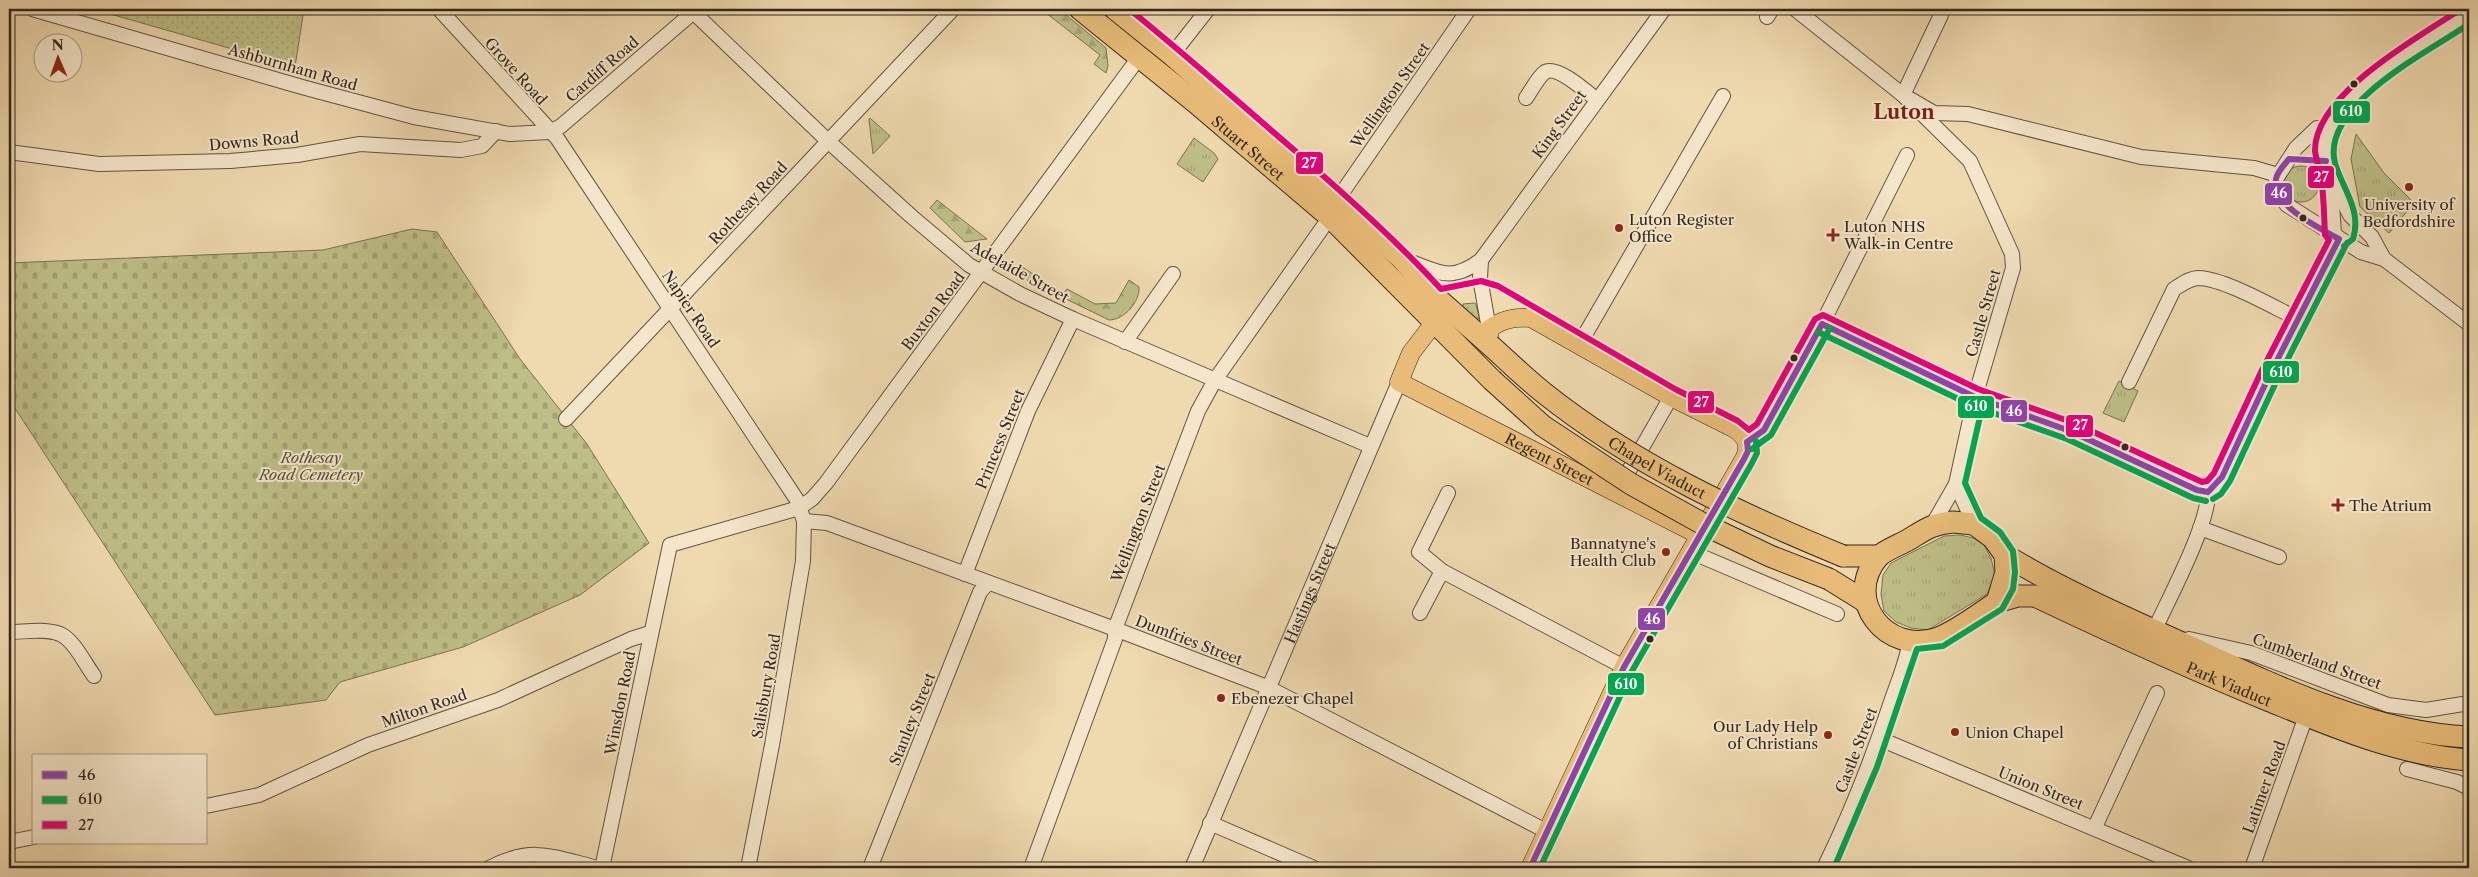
<svg xmlns="http://www.w3.org/2000/svg" width="2478" height="877" font-family="'Libre Caslon Text',serif">
<style>
.grass{fill:url(#grass-tufts);stroke:#787252}
.forest{fill:url(#forest-firs);stroke:#787252}
.cemetery{fill:url(#cemetery-stones);stroke:#787252}
.park{fill:url(#park-dots);stroke:#787252}
.lines{fill:none;stroke-linecap:round;stroke-linejoin:round}
.minor-casing{stroke:#615442;stroke-width:16}
.major-casing{stroke:#32271d;stroke-width:19}
.highway-casing{stroke:#32271d;stroke-width:23}
.minor{stroke:#f5e6cb;stroke-width:14}
.major{stroke:#e8bc78;stroke-width:18}
.highway{stroke:#e8bc78;stroke-width:21}
.highway-bridge-casing{stroke:#32271d;stroke-width:23;stroke-linecap:butt}
.highway-bridge{stroke:#e8bc78;stroke-width:21}
.bus-1-casing{stroke:#f5e6cb;stroke-width:10}
.bus-2-casing{stroke:#f5e6cb;stroke-width:10}
.bus-3-casing{stroke:#f5e6cb;stroke-width:10}
.bus-1{stroke:#8e44ad;stroke-width:6}
.bus-2{stroke:#00a651;stroke-width:6}
.bus-3{stroke:#e5007d;stroke-width:6}
.bus-dot{fill:#32271d;stroke:#f5e6cb;stroke-width:2}
.poi-dot{fill:#8f2418;stroke:#f5e6cb;stroke-width:2}
.labels{text-anchor:middle;dominant-baseline:central;stroke-width:4;stroke-linejoin:round;paint-order:stroke}
.street-label{font-size:15px;fill:#32271d;stroke:#f5e6cb}
.poi-label{font-size:15px;fill:#32271d;stroke:#f5e6cb;text-anchor:start}
.park-label{font-size:15px;font-style:italic;fill:#554d38;stroke:#f5e6cb}
.district-label{font-size:20px;font-weight:bold;fill:#7a1f14;stroke:#f5e6cb}
.line-badge{stroke:#f5e6cb;stroke-width:2}
.badge-label{font-size:14px;text-anchor:middle;font-weight:bold;fill:#fff}
</style>
<defs>
<pattern id="grass-tufts" width="24" height="20" patternUnits="userSpaceOnUse" patternTransform="scale(1.25)"><rect width="24" height="20" fill="#bebe87"/><path d="M3 7l-1-3M5 7V3M7 7l1-3M15 17l-1-3M17 17v-4M19 17l1-3" fill="none" stroke="#a4a374"/></pattern>
<pattern id="forest-firs" width="22" height="20" patternUnits="userSpaceOnUse" patternTransform="scale(1.25)"><rect width="22" height="20" fill="#bebe87"/><path d="M5 1l3.5 6h-7zM16 11l3.5 6h-7z" fill="#a4a374"/></pattern>
<pattern id="cemetery-stones" width="16" height="16" patternUnits="userSpaceOnUse" patternTransform="scale(1.25)"><rect width="16" height="16" fill="#bebe87"/><path d="M2 7V4a2 2 0 0 1 4 0v3zM10 15v-3a2 2 0 0 1 4 0v3z" fill="#a4a374"/></pattern>
<pattern id="park-dots" width="8" height="8" patternUnits="userSpaceOnUse" patternTransform="scale(1.25)"><rect width="8" height="8" fill="#bebe87"/><path d="M2 2h.1M6 6h.1" fill="none" stroke="#a4a374" stroke-width="1.8" stroke-linecap="round"/></pattern>
</defs>
<rect width="100%" height="100%" fill="#efd9af"/>
<filter id="stains"><feTurbulence type="fractalNoise" baseFrequency=".004" numOctaves="4"/><feColorMatrix values="0 0 0 0 .2 0 0 0 0 .09 0 0 0 0 .02 0 0 0 .5 -.17"/></filter>
<radialGradient id="worn" r=".72"><stop offset=".6" stop-color="#630" stop-opacity="0"/><stop offset="1" stop-color="#630" stop-opacity=".3"/></radialGradient>
<path class="grass" d="M870,118L890,136L873,154L869,120Z
M2356,134L2384,173L2414,203L2389,233L2360,207L2351,159Z
M1194,138L1214,153L1218,159L1203,182L1177,164Z
M2283 184a18 18 0 1 1 36 0a18 18 0 1 1-36 0Z
M2119,381L2138,391L2124,422L2103,413Z
M1960,535L1973,538L1984,545L1991,558L1995,576L1987,594L1928,630L1911,628L1896,622L1884,611L1881,594L1883,575L1891,563L1944,536Z"/>
<path class="forest" d="M1041,9H1059L1106,48L1108,66L1106,73L1094,64L1100,55Z
M937,200L987,239L965,242L930,208Z
M1018,264L1063,294L1067,289L1095,304L1116,303L1129,280L1139,287C1140,302 1124,320 1109,320L1021,277Z"/>
<path class="cemetery" d="M412,229L437,232L520,359L587,444L649,543L580,595L463,647L340,682L326,700L215,715L9,399V263L323,250Z"/>
<path class="park" d="M93,9H304L295,67Z
M1474,303L1476,304L1479,317L1477,321L1463,307V304Z"/>
<g class="lines">
<defs>
<g id="minor">
<path d="M32,9L302,87L414,117L510,134L550,132L561,126L697,9"/>
<path d="M439,9L557,138L797,500L804,521L803,561L772,745L748,868"/>
<path d="M690,9L829,142L911,216L969,265L1020,294L1073,319L1370,446"/>
<path d="M1795,9L1903,95L1934,113L1968,114L2141,157L2254,168L2278,175"/>
<path d="M1767,17L1772,9"/>
<path d="M1172,55L1208,9"/>
<path d="M1526,98C1531,91 1538,77 1545,72C1557,65 1587,92 1597,100"/>
<path d="M2329,129L2317,128L2296,148L2276,179L2278,194L2287,205L2361,252L2384,259L2469,324"/>
<path d="M9,152L99,164L230,161L297,155L360,144L461,150L482,146L496,131"/>
<path d="M2331,177L2350,215L2372,237L2384,259"/>
<path d="M1337,200L1469,9"/>
<path d="M2339,239L2334,233L2330,176L2324,151L2326,137L2335,117L2348,101L2378,76L2469,14"/>
<path d="M1406,260C1439,272 1450,283 1481,260L1664,9"/>
<path d="M1481,260L1480,278L1489,329"/>
<path d="M1822,324L1975,397L2070,431L2197,490L2208,492"/>
<path d="M1125,342L1173,274"/>
<path d="M1579,345L1723,96"/>
<path d="M2129,382L2174,289C2182,284 2190,278 2199,278C2225,279 2273,307 2298,319"/>
<path d="M566,419L953,9"/>
<path d="M1747,442L1764,430L1822,324L1907,155"/>
<path d="M1956,484L1974,524"/>
<path d="M1620,486L1671,397"/>
<path d="M2208,492L2214,488L2222,477L2269,376L2339,239"/>
<path d="M804,521L827,523L1115,629L1267,687L1546,831"/>
<path d="M1933,524L1956,484L1975,397L2013,268L2012,254L1970,161L1903,95L1941,15"/>
<path d="M2200,528L2279,557"/>
<path d="M1691,552L1837,614"/>
<path d="M1442,571L1624,667"/>
<path d="M965,574L1028,411L1073,319"/>
<path d="M1420,613L1442,571L1419,552L1448,493"/>
<path d="M9,632C24,632 45,628 60,634C74,640 85,664 94,676"/>
<path d="M2160,632L2154,631C2169,598 2209,524 2208,492"/>
<path d="M2189,639L2251,653L2388,705L2426,710L2469,703"/>
<path d="M1880,739L2188,868"/>
<path d="M2407,769L2457,782L2469,788"/>
<path d="M206,806L259,795L368,745L498,700L631,639L650,633"/>
<path d="M1210,823L1314,868"/>
<path d="M2095,827L2157,693"/>
<path d="M9,842L34,837"/>
<path d="M489,868C533,845 553,857 598,868"/>
<path d="M602,868L670,545L799,508L812,499L826,483L1140,56"/>
<path d="M870,868L980,592L988,583"/>
<path d="M1031,868L1115,639V629L1198,411L1215,380L1330,217"/>
<path id="s1" d="M1192,868L1399,382"/>
<path d="M1824,868C1851,813 1873,757 1892,699C1899,679 1907,661 1910,640"/>
<path d="M2252,868L2306,716"/>
</g>
<g id="major">
<path id="s2" d="M1434,323L1411,353L1399,382L1699,535"/>
<path d="M1490,345L1489,329C1503,319 1514,317 1531,318L1671,397L1733,428C1746,436 1751,445 1744,459L1624,667L1530,868"/>
</g>
<g id="highway">
<path id="s3" d="M1080,9L1195,102L1330,217L1492,380"/>
<path d="M1115,9L1172,55L1337,200L1401,258L1438,299L1490,345"/>
<path d="M1953,522L1974,524L1993,538L2005,555L2006,572L1997,602C1980,613 1957,631 1938,638C1887,656 1842,600 1878,557C1885,550 1899,545 1908,540C1926,529 1932,524 1953,522Z"/>
<path d="M2005,555C2061,589 2122,616 2182,643C2271,684 2371,733 2469,737"/>
<path d="M1843,556H1879"/>
<path d="M1829,579L1866,602"/>
<path id="s4" d="M1997,602L2018,596H2035C2113,633 2191,669 2270,701C2334,727 2399,755 2469,760"/>
</g>
</defs>
<use href="#minor" class="minor-casing"/>
<use href="#major" class="major-casing"/>
<use href="#highway" class="highway-casing"/>
<use href="#minor" class="minor"/>
<use href="#major" class="major"/>
<use href="#highway" class="highway"/>
<defs>
<g id="highway-bridge">
<path id="s5" d="M1490,345C1508,361 1525,378 1544,393C1633,464 1738,513 1843,556"/>
<path d="M1492,380L1543,426L1631,484L1705,525L1770,556L1829,579"/>
</g>
</defs>
<use href="#highway-bridge" class="highway-bridge-casing"/>
<use href="#highway-bridge" class="highway-bridge"/>
<defs>
<path id="bus-1" d="M2326,161L2289,159C2284,165 2277,172 2276,179C2271,206 2320,228 2339,239
M1822,324L1975,397L2070,431L2197,490L2208,492
M1747,442L1764,430L1822,324
M2208,492L2222,477L2269,376L2339,239
M1530,868L1624,667L1744,459L1748,451L1747,442"/>
<path id="bus-2" d="M2344,246L2353,239C2362,210 2343,190 2335,163C2320,105 2430,51 2469,24
M1818,332L1971,405L2067,439L2193,498L2206,501
M1752,449L1771,435L1830,328
M2213,499L2221,494L2230,481L2277,380L2347,243
M1540,868L1632,671L1752,463L1757,453L1756,441
M1834,868L1877,767L1917,649L1943,646L2002,609L2013,589L2015,572L2013,551L2000,532L1981,518L1965,483L1984,399"/>
<path id="bus-3" d="M1129,9C1185,54 1238,102 1293,149C1344,194 1395,239 1441,289L1481,281L1498,286L1675,389L1738,421L1749,430L1757,424L1815,319L1823,315L1978,389L2074,423L2202,482L2207,481L2214,473L2261,372L2329,240L2325,235C2324,216 2324,196 2321,177C2320,169 2316,160 2315,151C2314,94 2419,37 2461,9"/>
</defs>
<use href="#bus-1" class="bus-1-casing"/>
<use href="#bus-2" class="bus-2-casing"/>
<use href="#bus-3" class="bus-3-casing"/>
<use href="#bus-1" class="bus-1"/>
<use href="#bus-2" class="bus-2"/>
<use href="#bus-3" class="bus-3"/>
</g>
<g class="bus-dot">
<circle cx="2354" cy="84" r="4.5"/>
<circle cx="2303" cy="218" r="4.5"/>
<circle cx="1794" cy="358" r="4.5"/>
<circle cx="2125" cy="447" r="4.5"/>
<circle cx="1650" cy="639" r="4.5"/>
</g>
<g class="poi-dot">
<circle cx="2409" cy="187" r="5"/>
<circle cx="1619" cy="228" r="5"/>
<path d="M1830.5 227.5h5v5h5v5h-5v5h-5v-5h-5v-5h5z"/>
<path d="M2335.5 497.5h5v5h5v5h-5v5h-5v-5h-5v-5h5z"/>
<circle cx="1666" cy="552" r="5"/>
<circle cx="1221" cy="698" r="5"/>
<circle cx="1955" cy="732" r="5"/>
<circle cx="1828" cy="735" r="5"/>
</g>
<g class="labels">
<g class="street-label">
<text transform="translate(293 67) rotate(16)">Ashburnham Road</text>
<text transform="translate(602 69) rotate(-41)">Cardiff Road</text>
<text transform="translate(516 71) rotate(48)">Grove Road</text>
<text transform="translate(1390 95) rotate(-55)">Wellington Street</text>
<text transform="translate(1559 124) rotate(-54)">King Street</text>
<text transform="translate(254 141) rotate(-5)">Downs Road</text>
<text stroke="none"><textPath href="#s3" startOffset="218">Stuart Street</textPath></text>
<text transform="translate(748 203) rotate(-47)">Rothesay Road</text>
<text transform="translate(1020 272) rotate(29)">Adelaide Street</text>
<text transform="translate(691 309) rotate(56)">Napier Road</text>
<text transform="translate(933 311) rotate(-53)">Buxton Road</text>
<text transform="translate(1983 313) rotate(-74)">Castle Street</text>
<text transform="translate(1000 439) rotate(-68)">Princess Street</text>
<text stroke="none"><textPath href="#s2" startOffset="238">Regent Street</textPath></text>
<text stroke="none"><textPath href="#s5" startOffset="208">Chapel Viaduct</textPath></text>
<text transform="translate(1138 523) rotate(-69)">Wellington Street</text>
<text stroke="none"><textPath href="#s1" startOffset="299">Hastings Street</textPath></text>
<text transform="translate(1189 640) rotate(21)">Dumfries Street</text>
<text transform="translate(2317 661) rotate(20)">Cumberland Street</text>
<text stroke="none"><textPath href="#s4" startOffset="252">Park Viaduct</textPath></text>
<text transform="translate(766 686) rotate(-80)">Salisbury Road</text>
<text transform="translate(620 703) rotate(-79)">Winsdon Road</text>
<text transform="translate(424 708) rotate(-19)">Milton Road</text>
<text transform="translate(912 719) rotate(-68)">Stanley Street</text>
<text transform="translate(1856 750) rotate(-69)">Castle Street</text>
<text transform="translate(2264 787) rotate(-70)">Latimer Road</text>
<text transform="translate(2041 788) rotate(22)">Union Street</text>
</g>
<g class="poi-label">
<text x="2409" y="204" text-anchor="middle">University of<tspan x="2409" dy="17">Bedfordshire</tspan></text>
<text x="1629" y="219">Luton Register<tspan x="1629" dy="17">Office</tspan></text>
<text x="1844" y="226">Luton NHS<tspan x="1844" dy="17">Walk-in Centre</tspan></text>
<text x="2349" y="505">The Atrium</text>
<text x="1656" y="543" text-anchor="end">Bannatyne's<tspan x="1656" dy="17">Health Club</tspan></text>
<text x="1231" y="698">Ebenezer Chapel</text>
<text x="1818" y="726" text-anchor="end">Our Lady Help<tspan x="1818" dy="17">of Christians</tspan></text>
<text x="1965" y="732">Union Chapel</text>
</g>
<g class="park-label">
<text x="311" y="457">Rothesay<tspan x="311" dy="17">Road Cemetery</tspan></text>
</g>
<g class="district-label">
<text x="1904" y="112">Luton</text>
</g>
</g>
<g class="line-badge">
<rect x="2332" y="100" width="39" height="24" rx="5" fill="#00a651"/>
<rect x="1295" y="151" width="29" height="24" rx="5" fill="#e5007d"/>
<rect x="2307" y="165" width="28" height="24" rx="5" fill="#e5007d"/>
<rect x="2264" y="182" width="29" height="24" rx="5" fill="#8e44ad"/>
<rect x="2262" y="360" width="38" height="24" rx="5" fill="#00a651"/>
<rect x="1687" y="390" width="28" height="24" rx="5" fill="#e5007d"/>
<rect x="1957" y="395" width="38" height="24" rx="5" fill="#00a651"/>
<rect x="2000" y="399" width="28" height="24" rx="5" fill="#8e44ad"/>
<rect x="2065" y="414" width="29" height="24" rx="5" fill="#e5007d"/>
<rect x="1637" y="607" width="29" height="24" rx="5" fill="#8e44ad"/>
<rect x="1607" y="672" width="38" height="24" rx="5" fill="#00a651"/>
</g>
<g class="badge-label">
<text x="2351" y="116">610</text>
<text x="1309" y="168">27</text>
<text x="2321" y="182">27</text>
<text x="2279" y="198">46</text>
<text x="2281" y="377">610</text>
<text x="1701" y="407">27</text>
<text x="1976" y="411">610</text>
<text x="2014" y="416">46</text>
<text x="2080" y="430">27</text>
<text x="1652" y="624">46</text>
<text x="1626" y="689">610</text>
</g>
<rect width="2478" height="877" fill="none" stroke="#efd9af" stroke-width="30"/>
<rect x="10" y="10" width="2458" height="857" fill="none" stroke="#32271d" stroke-width="2.5"/>
<rect x="15" y="15" width="2448" height="847" fill="none" stroke="#32271d"/>
<rect x="32" y="754" width="175" height="90" fill="#f5e6cb" stroke="#a79a85"/>
<rect x="42" y="771" width="25" height="8" fill="#8e44ad" stroke="#a79a85"/>
<text x="78" y="780" font-size="15" fill="#32271d">46</text>
<rect x="42" y="796" width="25" height="8" fill="#00a651" stroke="#a79a85"/>
<text x="78" y="804" font-size="15" fill="#32271d">610</text>
<rect x="42" y="821" width="25" height="8" fill="#e5007d" stroke="#a79a85"/>
<text x="78" y="830" font-size="15" fill="#32271d">27</text>
<g transform="translate(58 58) rotate(358)"><circle r="24" fill="#f5e6cb" stroke="#a79a85"/>
<path d="M0-4L9 19L0 12L-9 19Z" fill="#8f2418"/>
<text y="-8" font-size="14" font-weight="bold" text-anchor="middle" fill="#32271d">N</text>
</g>
<rect width="100%" height="100%" filter="url(#stains)"/>
<rect width="100%" height="100%" fill="url(#worn)"/>
</svg>
